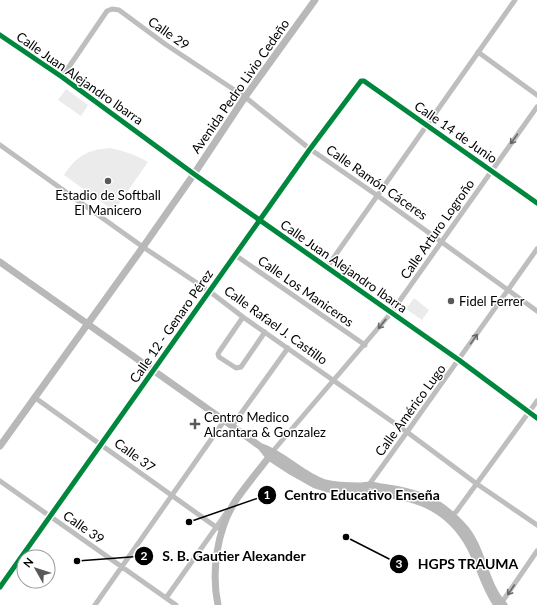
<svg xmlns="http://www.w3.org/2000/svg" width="537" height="605" font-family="Lato,sans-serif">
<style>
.green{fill:#ebebeb}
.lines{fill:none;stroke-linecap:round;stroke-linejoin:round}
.street{stroke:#bebebe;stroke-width:5}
.secondary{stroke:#b8b8b8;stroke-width:7}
.cycleway-casing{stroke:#fff;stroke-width:8}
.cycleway{stroke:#00873e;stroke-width:5}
.oneway{stroke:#686868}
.poi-dot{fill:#595959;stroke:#fff;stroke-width:1.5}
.labels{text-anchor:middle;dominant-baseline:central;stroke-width:3;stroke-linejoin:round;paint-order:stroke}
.street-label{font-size:13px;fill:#000;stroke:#fff}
.poi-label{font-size:13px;fill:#000;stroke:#fff;text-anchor:start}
.leader{fill:none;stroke:#000;stroke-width:1.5}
.callout-dot{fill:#000;stroke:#fff;stroke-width:1.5}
.mark-label{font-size:12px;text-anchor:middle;font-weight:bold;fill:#fff}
.callout-label{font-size:14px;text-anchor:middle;font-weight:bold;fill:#000;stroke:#fff;stroke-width:3;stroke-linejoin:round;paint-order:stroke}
</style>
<rect width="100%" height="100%" fill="#fff"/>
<path class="green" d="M66,89L88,105L81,116L58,100Z
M110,148C124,151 136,155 148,162L114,211L64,175C77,156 86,150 110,148Z
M414,298L429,310L422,320L406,309Z"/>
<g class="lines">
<path class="street" d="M0,35L62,77L194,174L459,360L537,418
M478,52L537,95
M62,77L107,11L112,9L119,10L165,44L245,97L310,149L378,196L537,311
M0,145L143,247L209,291L243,317L407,432L477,484L537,525
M235,255L365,345
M327,267L515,0
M243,317L219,352L218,354L219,357L236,368L241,367L265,332
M34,397L216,527L223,530
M232,426L288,348
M273,451L391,313L537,107
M0,481L176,605
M368,486L407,432L537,249
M450,516L456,512L537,401
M0,587L310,149L361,81H364L537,203
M166,598L227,512
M95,605L224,421
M500,605L537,551"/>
<path class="secondary" d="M0,262L232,426L261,447L269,457L292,472L315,485L328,489C385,496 438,488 470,547C480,566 484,587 497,605
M0,446L143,247L194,174L245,97L315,0
M262,447C285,455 301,475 325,483C336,486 349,486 361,486C364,486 367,485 370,485C374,485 378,487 382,487C417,492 437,498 462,525C483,546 484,584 504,605
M218,605C211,572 217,529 236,500C247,484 260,469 272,453"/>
<defs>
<path id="cycleway" d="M0,35L62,77L194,174L459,360L537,418
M0,587L310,149L361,81H364L537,203"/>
</defs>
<use href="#cycleway" class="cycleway-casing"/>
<use href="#cycleway" class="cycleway"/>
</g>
<defs><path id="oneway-shaft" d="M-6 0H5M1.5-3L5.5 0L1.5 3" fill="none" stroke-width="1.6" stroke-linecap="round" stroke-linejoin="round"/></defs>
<g class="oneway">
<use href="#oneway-shaft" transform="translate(514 139) rotate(126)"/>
<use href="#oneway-shaft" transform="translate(382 324) rotate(129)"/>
<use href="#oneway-shaft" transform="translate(474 339) rotate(-55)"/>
<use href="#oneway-shaft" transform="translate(511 590) rotate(124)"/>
</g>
<g class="poi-dot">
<circle cx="108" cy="181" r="4"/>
<circle cx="451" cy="301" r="4"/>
<path d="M193 418h4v4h4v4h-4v4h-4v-4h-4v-4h4z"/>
</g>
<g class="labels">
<g class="street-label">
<text transform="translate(169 33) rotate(35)">Calle 29</text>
<text transform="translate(80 78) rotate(35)">Calle Juan Alejandro lbarra</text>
<text transform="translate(240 86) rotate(-55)">Avenida Pedro Livio Cedeño</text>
<text transform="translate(456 132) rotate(35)">Calle 14 de Junio</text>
<text transform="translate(377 182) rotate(35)">Calle Ramón Cáceres</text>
<text transform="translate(437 229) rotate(-55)">Calle Arturo Logroño</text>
<text transform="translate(344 266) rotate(35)">Calle Juan Alejandro lbarra</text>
<text transform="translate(306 291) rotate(35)">Calle Los Maniceros</text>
<text transform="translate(276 325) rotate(36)">Calle Rafael J. Castillo</text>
<text transform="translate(171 326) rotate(-55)">Calle 12 - Genaro Pérez</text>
<text transform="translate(410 410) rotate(-54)">Calle Américo Lugo</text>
<text transform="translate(135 455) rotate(36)">Calle 37</text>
<text transform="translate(84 527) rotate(35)">Calle 39</text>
</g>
<g class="poi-label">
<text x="108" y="195" text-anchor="middle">Estadio de Softball<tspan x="108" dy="15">El Manicero</tspan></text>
<text x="459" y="301">Fidel Ferrer</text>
<text x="204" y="417">Centro Medico<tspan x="204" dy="15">Alcantara &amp; Gonzalez</tspan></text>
</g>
</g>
<path class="leader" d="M189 522L267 495M77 561L144 556M346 537L399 564"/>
<g class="callout-dot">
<circle cx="189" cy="522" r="4"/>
<circle cx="77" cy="561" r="4"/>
<circle cx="346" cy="537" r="4"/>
<circle cx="267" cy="495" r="10"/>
<circle cx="144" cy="556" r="10"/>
<circle cx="399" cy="564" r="10"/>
</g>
<g class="mark-label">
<text x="267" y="499">1</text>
<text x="144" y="560">2</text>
<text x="399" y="568">3</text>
</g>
<g class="callout-label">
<text x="362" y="500">Centro Educativo Enseña</text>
<text x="234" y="561">S. B. Gautier Alexander</text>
<text x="468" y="569">HGPS TRAUMA</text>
</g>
<g transform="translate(36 569) rotate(309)"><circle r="19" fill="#ffffff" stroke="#999999"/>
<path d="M0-3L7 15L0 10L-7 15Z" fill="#595959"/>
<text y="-6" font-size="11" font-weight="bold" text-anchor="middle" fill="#000000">N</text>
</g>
</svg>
